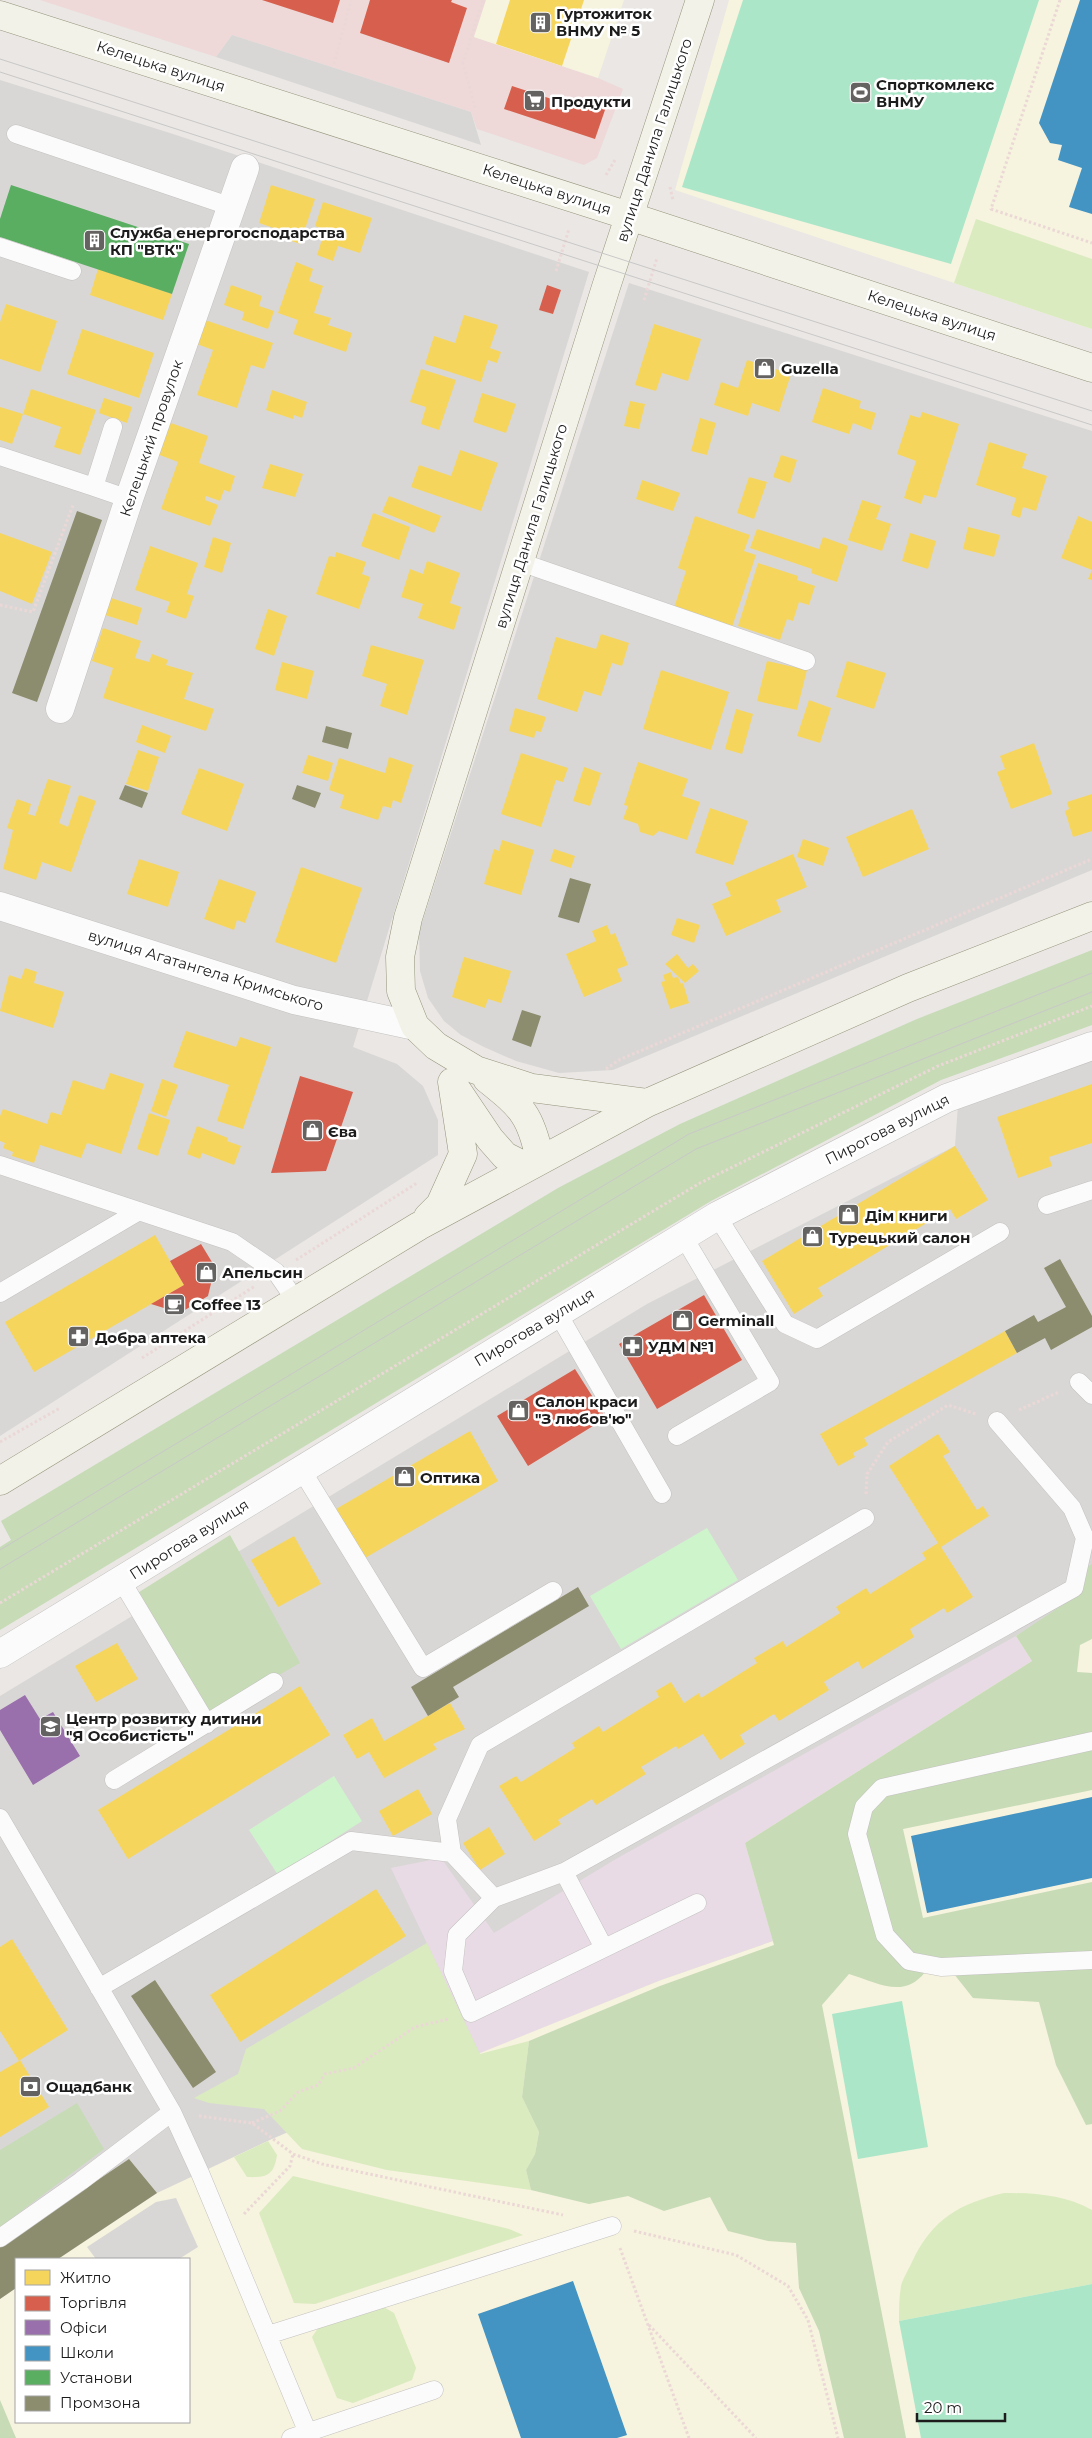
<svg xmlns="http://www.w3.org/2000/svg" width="1092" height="2438" font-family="Montserrat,sans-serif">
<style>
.residential{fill:#d9d7d6;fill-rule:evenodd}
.commercial{fill:#eed9d8}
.industrial{fill:#e9dbe5}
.education{fill:#f6f3de}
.religious{fill:#d8d7d6}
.grass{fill:#daebbf}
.forest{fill:#c6dbb6}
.park{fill:#cef4cc}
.pitch{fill:#abe6c8}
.homes{fill:#f6d55c}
.shops{fill:#d6604d}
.offices{fill:#9970ab}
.schools{fill:#4393c3}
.public{fill:#5aae61}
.industry{fill:#8c8c6e}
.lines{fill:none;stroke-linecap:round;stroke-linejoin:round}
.lane-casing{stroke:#c3c2c0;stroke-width:19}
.street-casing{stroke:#c3c2c0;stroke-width:29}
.secondary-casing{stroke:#95947c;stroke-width:29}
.path{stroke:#ebd8d6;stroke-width:3;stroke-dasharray:2.5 2.5;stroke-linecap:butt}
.lane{stroke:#fcfbfb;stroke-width:18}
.street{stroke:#fcfbfb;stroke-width:28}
.secondary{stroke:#f3f2e8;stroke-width:28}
.tram{stroke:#c9c8c8;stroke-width:1}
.labels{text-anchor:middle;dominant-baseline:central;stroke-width:5;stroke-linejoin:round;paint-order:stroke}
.poi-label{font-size:15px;font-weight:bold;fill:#1c1c1c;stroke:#fff;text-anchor:start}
.street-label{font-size:15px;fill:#1c1c1c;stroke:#fff}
</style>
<rect width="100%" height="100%" fill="#eae7e4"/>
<path class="residential" d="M0,80L170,133L589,272L353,1047L397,1064L423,1086L438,1120V1155L0,1436Z
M629,283L1092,431V870L613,1070L559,1073L516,1061L484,1047L461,1035L444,1021L428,998L420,971L419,932Z
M1092,1059V2438H0V1696L647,1304L955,1146L958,1105ZM16,2259H189V2422H16Z"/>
<path class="commercial" d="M40,0H486L474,37L598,78L623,89L597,158L584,165L477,129L471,112L232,35L216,57Z"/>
<path class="industrial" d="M1016,1636L1032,1661L745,1843L773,1941L661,1980L480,2054L391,1868L441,1858L494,1933L616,1859Z"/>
<path class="education" d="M486,0H624L598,78L474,37Z
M729,0H1092V329L675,190Z
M1092,1579V2438H0V2299L16,2288V2422H189V2259H58L157,2193L272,2139L346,2107L661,1980L773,1941L745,1843L1032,1661L1016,1636L1079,1600Z"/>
<path class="religious" d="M232,35L471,112L481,145L216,57Z
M0,1175L33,1186L11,1252L0,1247Z
M176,2198L198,2247L179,2259H96L87,2247L156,2202Z"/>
<path class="grass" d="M976,219L1092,259V329L954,283Z
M427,1943L480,2054L529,2041L522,2097L539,2132L535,2154L526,2170L531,2190L387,2170L302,2149L264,2109L209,2103L194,2098L238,2074L246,2049Z
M268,2141L277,2155C274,2175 267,2178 247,2177L234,2157Z
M293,2176L509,2229L523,2235L315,2304L294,2303L259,2213Z
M1004,2193C1035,2193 1065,2195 1092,2210V2284L899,2321C899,2310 899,2298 901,2286C903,2278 909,2269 912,2262C933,2218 959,2204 1004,2193Z
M380,2305L394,2313L416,2368L412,2380L353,2403L337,2398L312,2337L321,2324Z"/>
<path class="forest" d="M1092,950V1025L941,1080L711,1201L0,1630V1547L11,1540L1,1521L558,1188L680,1124L917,1019Z
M230,1535L300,1663L209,1715L136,1594Z
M1092,1564V1639L1080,1645L1077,1672L1092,1673V1790L903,1829L923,1918L1092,1882V2124L1086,2125L1056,2065L1039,2002L973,1998L954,1974L925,1972C904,2000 876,1982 849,1974L822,2005L906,2438H844L819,2331L799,2288L796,2243L768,2241L728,2231L710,2197L664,2211L628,2196L589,2204L531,2190L526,2170L535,2154L539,2132L522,2097L529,2041L660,1986L774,1945L745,1843L1032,1661L1016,1636L1073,1598L1083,1570Z
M77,2103L104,2149L0,2227V2150Z
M0,2400L16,2438H0Z"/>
<path class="park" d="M707,1528L738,1580L621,1649L590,1596Z
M334,1776L362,1821L278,1875L249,1830Z"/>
<path class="pitch" d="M743,0H1039L951,264L682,187Z
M902,2001L928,2147L858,2159L832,2014Z
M1092,2284V2438H921L899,2321Z"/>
<path class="homes" d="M510,0H584L562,66L496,44Z
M271,185L315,199L300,244L286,239L288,233L259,223Z
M323,202L372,218L360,253L338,246L333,261L317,255L325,230L315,226Z
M296,262L313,269L309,281L323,286L314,313L331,318L328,325L352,333L346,352L293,334L298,320L278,313Z
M98,269L172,294L163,320L90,295Z
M231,285L262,296L259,306L274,311L268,329L242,320L244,312L224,305Z
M6,304L57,321L40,372L0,359V322Z
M464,315L498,325L490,348L501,352L497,363L488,360L481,382L425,364L434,336L455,343Z
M202,319L273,343L264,369L251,365L237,408L197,395L213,350L194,343Z
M654,324L701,339L688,381L662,373L656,391L635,385Z
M82,329L154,353L139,398L67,374Z
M747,360L791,374L779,412L752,403L748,416L714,405L721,382L738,388Z
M421,369L456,380L439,430L421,424L426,407L410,402Z
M823,388L861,401L859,408L876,413L871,430L853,423L849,434L812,422Z
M31,389L96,410L80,455L54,447L61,427L23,414L12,444L0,440V407L23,414Z
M272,390L307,402L302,418L294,415L293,419L266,410Z
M482,393L516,404L506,433L473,422Z
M104,398L132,407L127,423L99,413Z
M630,401L645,404L639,429L624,426Z
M922,412L959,424L936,498L924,495L921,504L904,498L916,461L897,454L910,415L920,418Z
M700,418L716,423L707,455L691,451Z
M168,422L208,436L199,463L235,476L230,492L224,490L220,501L206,496L205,500L218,505L210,526L161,509L178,462L157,454Z
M989,442L1027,454L1022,468L1047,476L1036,511L1023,507L1020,518L1011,515L1016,498L976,485Z
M460,450L498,463L481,511L411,487L419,465L451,476Z
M781,455L797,460L790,483L773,477Z
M270,464L303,474L295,497L262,488Z
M749,477L767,482L754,519L737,513Z
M642,480L680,493L673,511L636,499Z
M389,496L441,516L434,533L382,512Z
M862,500L881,506L876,519L891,524L882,551L848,540Z
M373,513L410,527L399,560L361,546Z
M695,516L750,535L744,551L756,555L732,627L674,608L686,571L678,568Z
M1078,516L1092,522V580L1088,579L1092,570L1061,558Z
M968,527L1000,535L994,557L963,549Z
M757,529L819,549L823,537L848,546L837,582L811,573L812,569L750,548Z
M0,533L52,552L32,604L0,591Z
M910,533L936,541L928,569L902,561Z
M213,537L231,543L222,573L204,567Z
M150,546L198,563L187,594L194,596L186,619L166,612L170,602L135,590Z
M336,552L366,562L362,574L370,577L359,609L316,594L329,556L335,557Z
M427,561L460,573L450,603L461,607L454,630L418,618L423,604L401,597L410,569L423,574Z
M758,563L798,576L797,580L815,586L809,605L799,602L793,621L787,619L780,640L738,626Z
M111,598L142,608L137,625L105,615Z
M268,609L287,616L274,656L255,649Z
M103,628L141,641L135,658L149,662L152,654L168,660L166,665L193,673L184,699L214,709L206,731L103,698L113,668L92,661Z
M601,634L629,643L622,666L612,663L601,696L584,691L577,712L537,699L556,637L596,649Z
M371,645L424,660L407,715L380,706L387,684L362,676Z
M767,661L807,670L797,710L757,701Z
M847,661L886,673L874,709L836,697Z
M282,662L314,671L307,699L275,690Z
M661,670L729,692L711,750L643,729Z
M809,700L831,708L820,743L797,736Z
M515,708L546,717L541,732L536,731L534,738L509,731Z
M736,709L753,714L742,754L725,749Z
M142,725L171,736L165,753L136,742Z
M1034,743L1052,794L1011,809L997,772L1005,769L1000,756Z
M138,750L159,757L148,791L126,784Z
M521,753L568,768L563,782L556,780L541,827L501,814Z
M308,755L333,763L328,781L302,773Z
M389,757L413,765L401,803L393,800L391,808L383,806L378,820L340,808L344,795L329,790L339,758L385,773Z
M638,762L688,779L682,796L700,802L687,840L659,831L653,836L640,832L638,824L623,819L628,806L624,805Z
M584,767L601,773L590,806L573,801Z
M199,768L244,784L227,831L181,814Z
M48,779L71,786L59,823L68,827L79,795L96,801L71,872L42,862L36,880L3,869L13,830L7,828L17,799L31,804L28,814L35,816Z
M1092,794V831L1073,837L1065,811L1069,809L1067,802Z
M710,808L748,821L733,865L695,853Z
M912,809L929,849L863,877L846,837Z
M803,839L829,848L823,866L797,857Z
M502,840L534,850L521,895L484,884L494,849L499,851Z
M554,849L575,856L571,868L550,861Z
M793,854L807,887L776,900L781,912L726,936L712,904L731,896L725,883Z
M139,859L179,872L168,907L127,894Z
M301,867L362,888L336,963L275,942Z
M219,879L256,892L245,923L237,920L234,930L204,919Z
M677,918L700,925L694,943L671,935Z
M607,925L611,935L615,933L628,965L617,969L622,981L584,997L566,954L596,941L592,931Z
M677,954L688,968L693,964L699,971L685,983L665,964Z
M464,957L511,971L501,1003L488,999L485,1008L452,997Z
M25,968L37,972L34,983L64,992L53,1028L0,1011L9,975L21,979Z
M671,972L673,978L678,977L681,984L683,983L689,1003L670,1009L661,982L665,981L663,975Z
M186,1031L236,1047L240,1037L271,1047L243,1129L217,1121L229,1085L173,1067Z
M110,1073L144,1084L121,1154L87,1143L81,1158L40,1145L34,1163L12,1156L13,1152L3,1148L5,1143L0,1141V1116L3,1109L47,1124L51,1112L61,1115L73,1080L104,1090Z
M162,1079L178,1085L166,1117L151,1111Z
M1092,1084V1143L1049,1157L1052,1166L1018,1178L997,1117Z
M149,1113L170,1120L158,1156L137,1149Z
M197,1126L228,1138L227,1141L241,1146L234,1165L202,1153L200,1159L187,1154Z
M955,1146L988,1200L956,1219L950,1209L818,1288L823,1296L794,1314L762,1261Z
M155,1235L184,1285L34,1372L5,1322Z
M1005,1331L1017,1353L864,1438L868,1445L853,1453L855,1457L838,1466L820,1434Z
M470,1431L498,1481L365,1558L336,1509Z
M938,1434L950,1452L943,1456L977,1510L983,1506L989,1516L941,1547L973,1597L947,1613L944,1608L910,1629L914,1637L862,1669L858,1661L824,1682L829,1690L779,1721L774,1714L740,1735L745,1744L720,1760L703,1734L678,1749L676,1746L641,1767L646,1774L596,1805L592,1799L558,1820L561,1824L534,1841L499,1786L516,1776L521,1782L575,1748L572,1743L599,1726L603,1732L659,1697L656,1691L671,1682L684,1703L699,1693L701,1698L757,1663L754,1658L783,1641L786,1647L840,1613L836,1607L866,1588L870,1594L926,1559L922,1553L938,1543L889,1466Z
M294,1536L321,1584L278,1607L251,1560Z
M117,1643L138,1679L96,1702L75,1666Z
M300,1686L330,1735L128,1859L98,1810Z
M450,1703L465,1729L433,1744L437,1749L384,1778L369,1752L357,1759L343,1735L372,1718L384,1741Z
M418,1789L432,1814L393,1836L379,1811Z
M489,1827L505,1854L480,1870L463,1843Z
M376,1889L406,1936L240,2042L210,1995Z
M12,1939L68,2030L20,2060L49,2107L0,2137V2072L19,2061L0,2031V1947Z"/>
<path class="shops" d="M262,0H340L333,23Z
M370,0H452L451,2L467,8L449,63L360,33Z
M512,86L579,108L582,98L606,107L595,139L504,109Z
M547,285L561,290L553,314L539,310Z
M300,1076L353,1092L326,1171L271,1173Z
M201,1244L215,1267L208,1296L180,1313L151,1304L184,1285L170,1261Z
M704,1295L742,1360L657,1409L619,1344Z
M575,1369L606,1418L528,1466L497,1416Z"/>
<path class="offices" d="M25,1695L40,1719L53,1712L80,1756L33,1785L0,1730V1710Z"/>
<path class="schools" d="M1080,0H1092V214L1069,207L1082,168L1058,160L1062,145L1050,143L1039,123Z
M1092,1797V1878L927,1913L911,1836Z
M573,2281L627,2435L617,2438H521L478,2314Z"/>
<path class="public" d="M11,185L189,244L172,294L0,237V219Z"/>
<path class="industry" d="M77,511L102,520L37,702L12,693Z
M326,726L352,733L348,749L322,742Z
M125,785L148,793L142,808L119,799Z
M297,785L321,793L315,808L292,799Z
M570,878L591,884L579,923L558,917Z
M522,1010L541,1016L531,1047L512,1040Z
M1060,1259L1092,1316V1327L1051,1350L1045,1338L1017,1353L1005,1331L1034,1315L1038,1322L1066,1307L1044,1268Z
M578,1587L589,1606L453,1687L459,1697L428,1716L411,1687Z
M155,1980L216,2072L193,2088L131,1996Z
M129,2159L157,2193L58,2259H16V2288L0,2299V2246Z"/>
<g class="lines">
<defs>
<path id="lane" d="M16,134L232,207
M0,247L72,271
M0,456L94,487L113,427
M94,487L129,499
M520,562L806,661
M0,1165L232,1242L276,1272L296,1301
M1047,1205L1092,1190
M717,1216L785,1324L817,1339L1000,1232
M0,1293L139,1211
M557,1312L662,1494
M1079,1382L1092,1395
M677,1436L770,1382L683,1236
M301,1469L423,1668L553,1591
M121,1580L207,1724
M1092,1741L882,1788L864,1807L857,1834L885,1935L909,1961L941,1967L1092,1960
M114,1780L274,1682
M0,1818L172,2112L200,2173L310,2438
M452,1853L447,1819L480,1745L865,1518
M564,1872L604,1948
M494,1898L457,1935L453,1971L471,2013L697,1903
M99,1988L351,1841L452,1853L494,1898L564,1872L1074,1588L1085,1538L1072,1508L997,1421
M0,2238L81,2181L172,2112
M268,2335L612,2226
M291,2438L434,2390"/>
<path id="street" d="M60,709L129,499L245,168
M0,906L294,1000L415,1026
M0,1654L717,1216L947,1098L1092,1046"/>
<path id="secondary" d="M0,15L629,216L1092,368
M487,1079C522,1107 531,1115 540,1160
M457,1090L490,1139L505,1156L527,1167
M647,1103L532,1088L476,1070L436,1046L415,1026L401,991L400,957L408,918L606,287L700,0
M428,1217L440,1205L463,1154L452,1082
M0,1481L419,1226L647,1103L908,988L1092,916"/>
</defs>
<use href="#lane" class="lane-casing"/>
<use href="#street" class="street-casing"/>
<use href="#secondary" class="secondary-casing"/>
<path class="path" d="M1060,0L991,209L1092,243
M334,64L351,0
M475,108L463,63L483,0
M606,175L615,160
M670,187L673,200
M556,271L569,229
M644,300L657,258
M0,605L33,612L73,505
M606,1069L619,1060L1092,859
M296,1260L417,1183
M142,1358L255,1286
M1019,1410L1059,1392
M0,1442L60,1408
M866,1494L867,1474L888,1442L948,1405L976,1414
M0,1603L700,1183L938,1066L1092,1006
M199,2116L252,2123L293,2154L322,2164L563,2215
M252,2123L280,2111L298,2092L318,2085L325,2074L354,2068L415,2027L449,2019
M244,2214L290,2166L293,2154
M634,2231L736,2255L788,2286L808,2320L838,2438
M620,2248L689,2438
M649,2325L756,2438"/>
<use href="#lane" class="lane"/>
<use href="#street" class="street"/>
<use href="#secondary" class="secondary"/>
<path class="tram" d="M0,59L1092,411
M0,72L1092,425
M0,1550L689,1134L1092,973
M0,1569L696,1149L1092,992"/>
</g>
<defs>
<symbol id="building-square" viewBox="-11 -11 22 22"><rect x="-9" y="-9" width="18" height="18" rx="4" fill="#646362" stroke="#fff"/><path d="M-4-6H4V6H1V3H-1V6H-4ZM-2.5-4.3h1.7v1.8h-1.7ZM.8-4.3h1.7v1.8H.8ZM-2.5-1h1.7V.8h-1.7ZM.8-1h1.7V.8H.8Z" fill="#fff"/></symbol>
<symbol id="stadium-square" viewBox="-11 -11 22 22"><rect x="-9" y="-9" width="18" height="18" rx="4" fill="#646362" stroke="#fff"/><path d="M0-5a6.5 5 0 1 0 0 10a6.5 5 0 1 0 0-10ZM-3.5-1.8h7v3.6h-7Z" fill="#fff"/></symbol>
<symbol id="supermarket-square" viewBox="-11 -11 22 22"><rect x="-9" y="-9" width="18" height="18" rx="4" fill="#646362" stroke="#fff"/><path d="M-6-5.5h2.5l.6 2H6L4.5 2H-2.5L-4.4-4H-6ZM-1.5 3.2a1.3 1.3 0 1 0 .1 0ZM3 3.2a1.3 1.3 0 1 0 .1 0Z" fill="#fff"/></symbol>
<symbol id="shop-square" viewBox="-11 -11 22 22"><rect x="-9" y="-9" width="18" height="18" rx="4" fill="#646362" stroke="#fff"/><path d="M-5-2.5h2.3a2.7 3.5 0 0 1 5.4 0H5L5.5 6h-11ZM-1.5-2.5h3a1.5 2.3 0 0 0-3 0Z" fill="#fff"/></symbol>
<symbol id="cafe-square" viewBox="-11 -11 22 22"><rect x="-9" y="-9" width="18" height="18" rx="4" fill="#646362" stroke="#fff"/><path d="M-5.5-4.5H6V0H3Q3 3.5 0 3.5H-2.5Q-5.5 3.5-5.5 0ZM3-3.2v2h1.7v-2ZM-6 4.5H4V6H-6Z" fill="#fff"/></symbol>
<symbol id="pharmacy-square" viewBox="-11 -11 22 22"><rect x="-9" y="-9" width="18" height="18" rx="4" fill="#646362" stroke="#fff"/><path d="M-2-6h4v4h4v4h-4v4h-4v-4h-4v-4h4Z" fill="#fff"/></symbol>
<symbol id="school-square" viewBox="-11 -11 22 22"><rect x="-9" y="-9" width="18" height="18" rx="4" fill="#646362" stroke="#fff"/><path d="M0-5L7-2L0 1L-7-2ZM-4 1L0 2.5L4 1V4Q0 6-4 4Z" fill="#fff"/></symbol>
<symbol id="bank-square" viewBox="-11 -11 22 22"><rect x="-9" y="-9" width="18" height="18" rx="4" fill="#646362" stroke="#fff"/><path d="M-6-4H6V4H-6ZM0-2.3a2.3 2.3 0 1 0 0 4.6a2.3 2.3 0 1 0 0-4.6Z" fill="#fff"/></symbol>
</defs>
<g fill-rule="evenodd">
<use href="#building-square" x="528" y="10" width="25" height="25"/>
<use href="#stadium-square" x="848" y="80" width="25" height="25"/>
<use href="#supermarket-square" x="522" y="88" width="25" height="25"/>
<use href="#building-square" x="82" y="228" width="25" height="25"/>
<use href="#shop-square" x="752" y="356" width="25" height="25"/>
<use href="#shop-square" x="300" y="1118" width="25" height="25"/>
<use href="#shop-square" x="836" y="1202" width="25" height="25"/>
<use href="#shop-square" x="800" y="1224" width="25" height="25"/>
<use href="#shop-square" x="194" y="1260" width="25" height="25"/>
<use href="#cafe-square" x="162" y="1292" width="25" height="25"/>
<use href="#shop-square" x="670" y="1308" width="25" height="25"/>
<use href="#pharmacy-square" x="66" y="1324" width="25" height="25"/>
<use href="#pharmacy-square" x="620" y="1334" width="25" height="25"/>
<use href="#shop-square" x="506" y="1398" width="25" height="25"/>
<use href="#shop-square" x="392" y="1464" width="25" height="25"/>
<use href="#school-square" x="38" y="1714" width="25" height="25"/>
<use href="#bank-square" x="18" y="2074" width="25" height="25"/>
</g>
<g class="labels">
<g class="poi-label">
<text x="556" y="13">Гуртожиток<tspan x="556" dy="17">ВНМУ № 5</tspan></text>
<text x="876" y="84">Спорткомлекс<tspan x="876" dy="17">ВНМУ</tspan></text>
<text x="551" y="101">Продукти</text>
<text x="110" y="232">Служба енергогосподарства<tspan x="110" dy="17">КП "ВТК"</tspan></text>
<text x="781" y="368">Guzella</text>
<text x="328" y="1131">Єва</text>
<text x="865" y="1215">Дім книги</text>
<text x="829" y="1237">Турецький салон</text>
<text x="222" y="1272">Апельсин</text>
<text x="191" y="1304">Coffee 13</text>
<text x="698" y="1320">Germinall</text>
<text x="95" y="1337">Добра аптека</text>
<text x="648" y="1346">УДМ №1</text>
<text x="535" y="1401">Салон краси<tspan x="535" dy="17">"З любов'ю"</tspan></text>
<text x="420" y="1477">Оптика</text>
<text x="66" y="1718">Центр розвитку дитини<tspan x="66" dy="17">"Я Особистість"</tspan></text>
<text x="46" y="2086">Ощадбанк</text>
</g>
<g class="street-label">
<text transform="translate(161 66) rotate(18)">Келецька вулиця</text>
<text transform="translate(654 140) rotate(-72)">вулиця Данила Галицького</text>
<text transform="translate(547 189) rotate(18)">Келецька вулиця</text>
<text transform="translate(932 315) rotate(18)">Келецька вулиця</text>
<text transform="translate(151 438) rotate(-71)">Келецький провулок</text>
<text transform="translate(531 526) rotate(-73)">вулиця Данила Галицького</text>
<text transform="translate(206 970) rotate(17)">вулиця Агатангела Кримського</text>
<text transform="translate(887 1129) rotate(-27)">Пирогова вулиця</text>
<text transform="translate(534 1327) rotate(-31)">Пирогова вулиця</text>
<text transform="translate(189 1539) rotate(-32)">Пирогова вулиця</text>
</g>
</g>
<rect x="15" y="2258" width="175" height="165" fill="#ffffff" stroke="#a4a4a4"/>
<rect x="25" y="2270" width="25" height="15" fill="#f6d55c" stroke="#a4a4a4"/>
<text x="60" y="2283" font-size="15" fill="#1c1c1c">Житло</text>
<rect x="25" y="2296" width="25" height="15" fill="#d6604d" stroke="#a4a4a4"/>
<text x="60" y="2308" font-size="15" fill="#1c1c1c">Торгівля</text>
<rect x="25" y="2320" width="25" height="15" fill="#9970ab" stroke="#a4a4a4"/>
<text x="60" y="2333" font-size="15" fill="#1c1c1c">Офіси</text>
<rect x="25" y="2346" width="25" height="15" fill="#4393c3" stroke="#a4a4a4"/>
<text x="60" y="2358" font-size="15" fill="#1c1c1c">Школи</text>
<rect x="25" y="2370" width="25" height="15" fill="#5aae61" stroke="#a4a4a4"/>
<text x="60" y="2383" font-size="15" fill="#1c1c1c">Установи</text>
<rect x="25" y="2396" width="25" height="15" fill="#8c8c6e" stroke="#a4a4a4"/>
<text x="60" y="2408" font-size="15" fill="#1c1c1c">Промзона</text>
<path d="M917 2413v8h88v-8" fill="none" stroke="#1c1c1c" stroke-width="2.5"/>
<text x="924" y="2413" font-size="15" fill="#1c1c1c" stroke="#ffffff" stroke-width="4" paint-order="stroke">20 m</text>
</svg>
